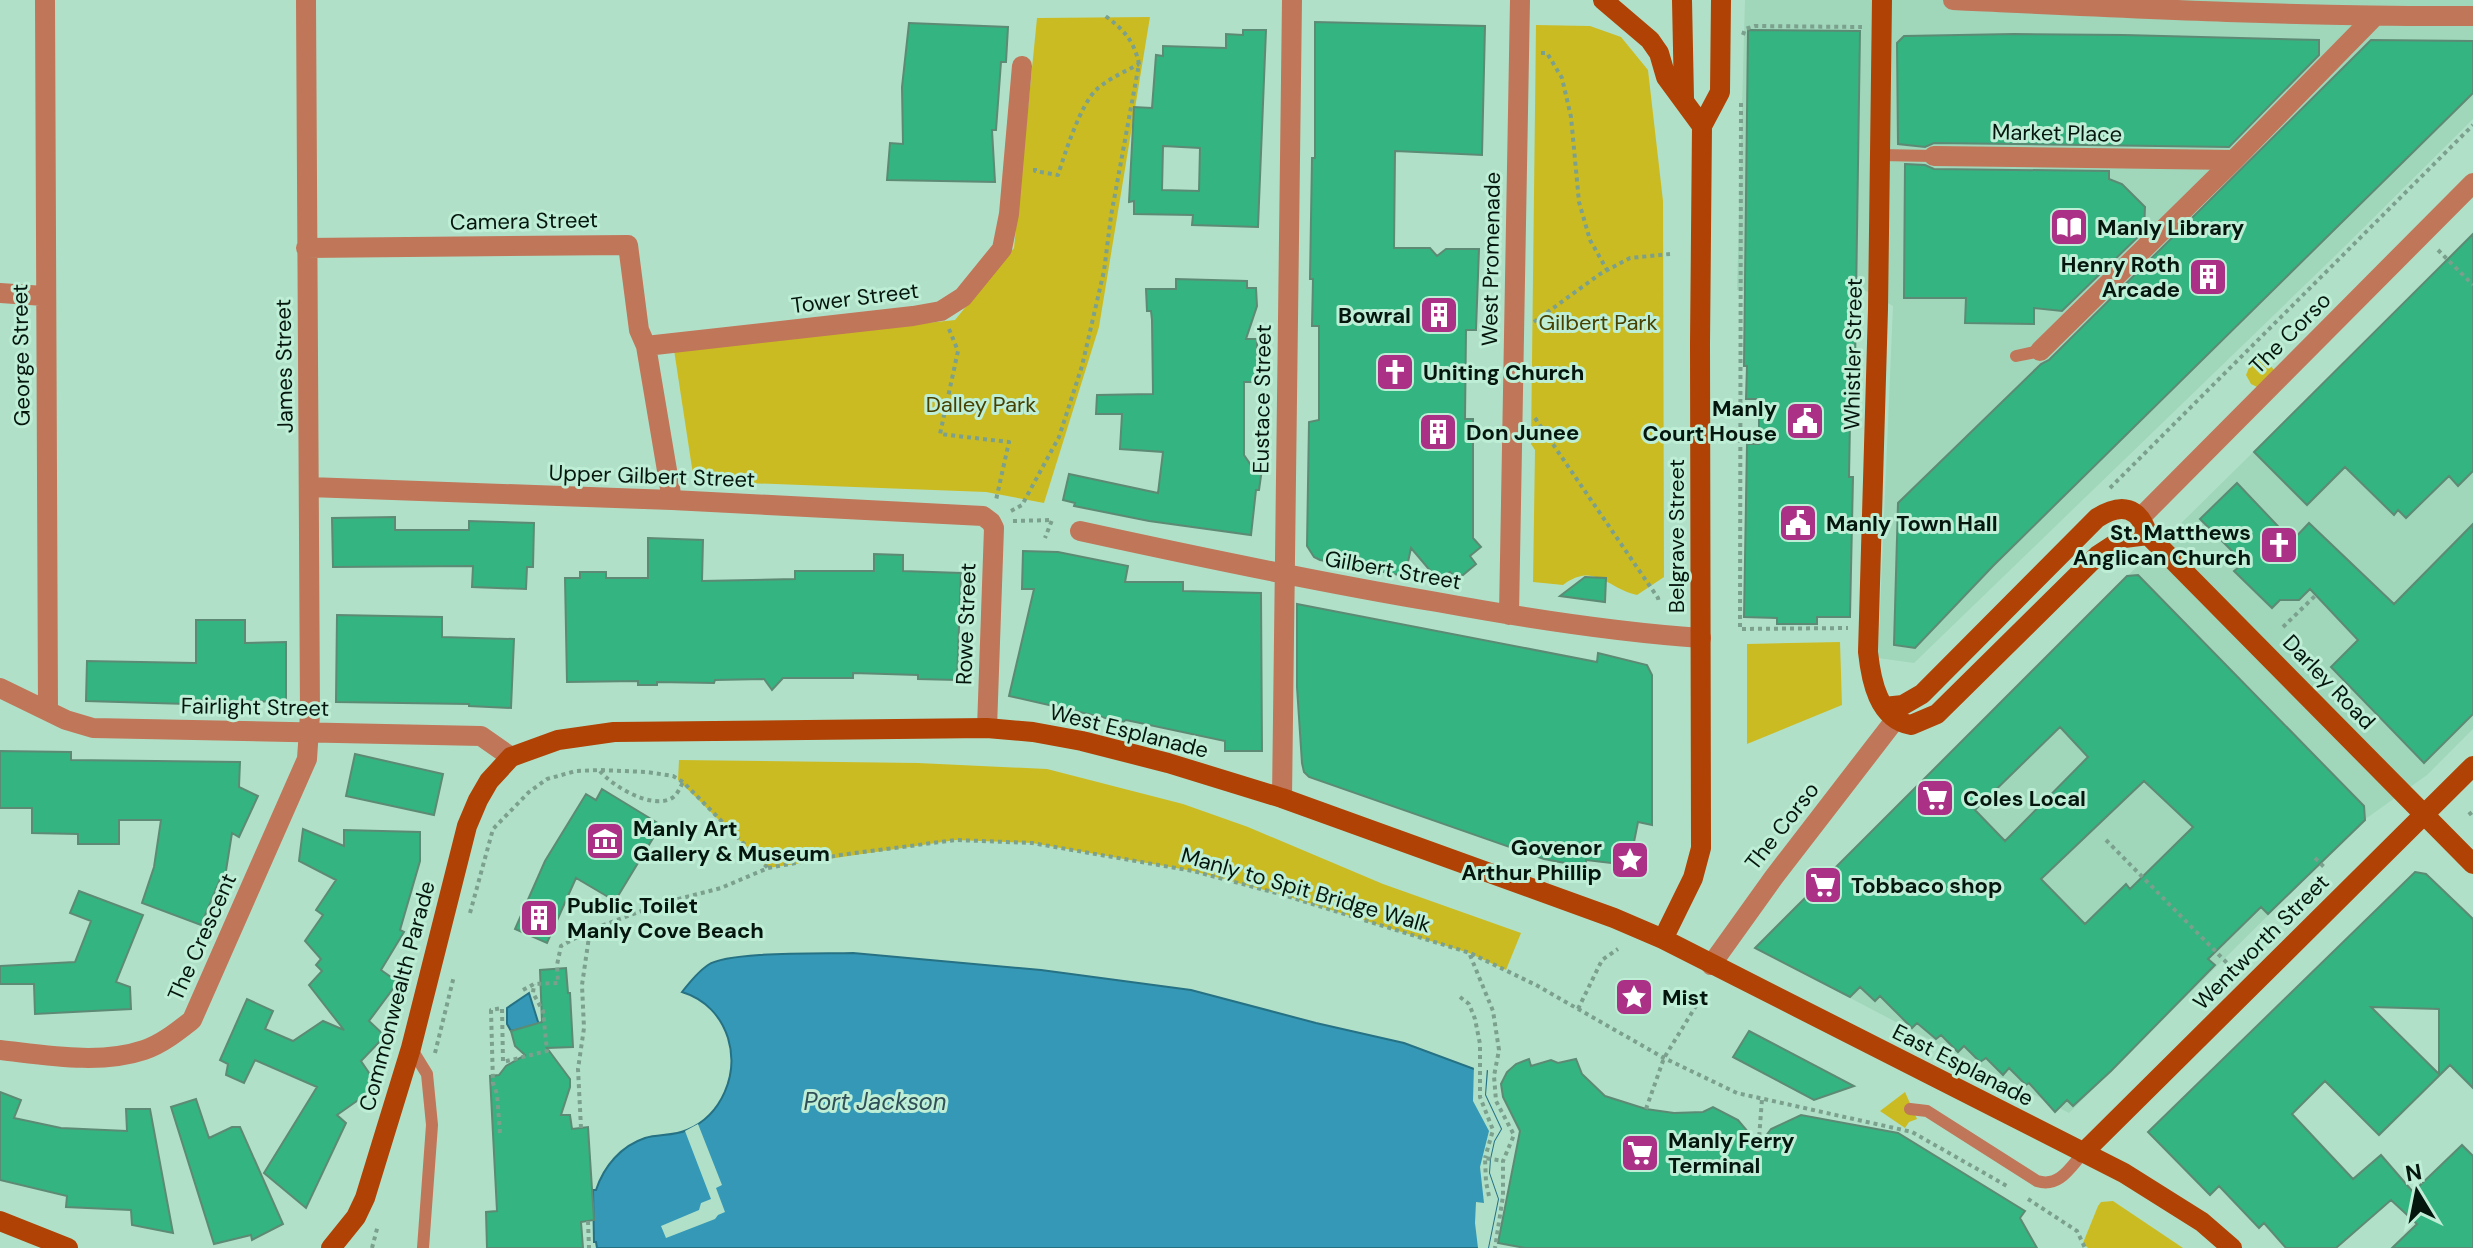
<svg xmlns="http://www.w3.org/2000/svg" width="2473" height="1248" font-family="'DM Sans',sans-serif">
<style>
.built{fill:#a0d6ba}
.green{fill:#cbbb23}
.water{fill:#3498b6;stroke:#267184;stroke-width:2}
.pier{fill:#b1e0c8}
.building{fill:#33b481;stroke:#5d8a74;stroke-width:2;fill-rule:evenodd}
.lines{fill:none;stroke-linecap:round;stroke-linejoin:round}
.path{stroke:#7ba08d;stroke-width:4;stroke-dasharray:4 4;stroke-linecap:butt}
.lane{stroke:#c07659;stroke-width:12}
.street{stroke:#c07659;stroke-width:20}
.secondary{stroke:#af4204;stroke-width:20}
.labels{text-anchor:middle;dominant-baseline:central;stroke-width:6;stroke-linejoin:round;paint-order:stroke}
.street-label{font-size:22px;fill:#05160e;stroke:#beeed5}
.poi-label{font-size:22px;font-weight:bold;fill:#05160e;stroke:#beeed5;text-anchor:start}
.park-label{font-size:22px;fill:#474000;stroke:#beeed5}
.water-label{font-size:24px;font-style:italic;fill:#314f59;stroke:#beeed5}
</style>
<rect width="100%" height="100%" fill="#b1e0c8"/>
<path class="built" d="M1745,0H2473V119L2337,254L1914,663L1878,658L1893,306L1866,291L1737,290Z
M2473,235V729L2427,775L2364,820L2069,1113L1759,950L2082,621Z"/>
<path class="green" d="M1150,17L1099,327L1044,503L986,492L694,481L674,350L955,320L1014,248L1037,18Z
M1536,25L1590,26L1621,37L1648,70L1663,201L1664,577L1637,595C1609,590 1595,561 1563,585L1533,582L1535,450L1531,444Z
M2259,359L2268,361L2275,372L2259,388L2251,384L2246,375L2251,363Z
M1840,642L1842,705L1747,744V644Z
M679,760L918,763L1047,769L1183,804L1248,827L1383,884L1521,933L1506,970L1469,953L1280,894L1193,871L1032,843L956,840L768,868L678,780Z
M1905,1092L1917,1119L1909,1122L1905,1128L1880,1111Z
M2113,1201L2183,1248H2088L2083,1243L2098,1206L2101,1202Z"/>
<path class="water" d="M853,953L1041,970L1191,990L1316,1023L1404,1043L1474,1069L1487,1071L1485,1095L1501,1129L1494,1141L1490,1159L1489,1173L1498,1199L1488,1248H597L596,1242H594L593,1190H596C604,1166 621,1146 645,1138C658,1134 674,1136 687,1130C722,1115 739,1074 728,1038C721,1016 705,999 682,992C689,983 699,971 708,965C729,951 823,954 853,953Z
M529,993L539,1025L511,1031L507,1024V1008Z"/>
<path class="pier" d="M1474,1065L1487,1067L1485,1095L1501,1129L1494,1141L1490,1159L1489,1173L1498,1199L1488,1248H1478L1475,1223L1476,1202L1484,1203L1480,1167L1489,1131L1473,1101Z
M698,1124L722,1185L716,1188L725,1212L718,1215L715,1219L666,1238L661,1226L699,1210L701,1203L711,1199L685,1131Z"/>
<path class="building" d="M1315,22L1485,26L1482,155L1395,151L1394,248H1430L1437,256L1446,249H1479L1476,330H1466L1465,419H1473V538L1481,547L1470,556L1476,564L1457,580L1450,572L1439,581L1411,548L1405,576L1320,560L1314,557L1307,546L1309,422L1319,420V326H1312L1313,279H1310L1312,158H1315Z
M909,23L1008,27L1006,62H1001L996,130H992L995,182L887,180L890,143L903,144L902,87Z
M1243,30H1266L1258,227L1192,225L1193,215L1134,214V201L1129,202L1134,107L1152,108L1156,55L1163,56V46L1226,48V34L1243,35ZM1163,146L1200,148L1199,191L1162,190Z
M1748,30L1860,31L1855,366H1851L1849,477H1853L1850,617H1817V624H1777V618L1744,617L1747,444H1759V399H1746L1747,366H1744Z
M2014,34L2124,35L2319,40V55L2229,147L1934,143L1925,147L1898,144L1897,43L1904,36Z
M2371,40L2473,41V93L1993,566L1915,648L1894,645L1898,503L2041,364L2049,360Z
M1905,164L1925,165L1934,169L2109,171V179L2122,184L2145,207L2144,231L2062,311L2034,308V324L1965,323L1966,298H1904Z
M2473,234V471L2458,486L2449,476L2406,518L2398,510L2394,515L2345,467L2307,505L2254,452Z
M1176,279L1247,281V288H1256L1257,306L1246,339H1257V382H1244V455L1253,468L1262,469L1259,490H1256L1251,535L1149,521L1074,506L1075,503L1063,500L1069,474L1158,493L1163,452L1120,449L1122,414H1096L1097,395L1153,394L1152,320L1151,311H1147L1146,289H1176Z
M2237,483L2292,541L2309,523L2394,604L2473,524V714L2424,763L2331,667L2358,640L2310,589L2299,600H2280L2272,608L2234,571L2244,563L2200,519Z
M395,517V530H469V521L534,523L533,567H527L526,589L472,587L473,566L333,567L332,518Z
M648,538L703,540L702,581L795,579V571H874V554L903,555V571L961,573L957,680L918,679V675L853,673V678H783L772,690L764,679L715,680L714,683L657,682V685H638V681L567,682L565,578H580V572H606V578H648Z
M1023,551L1058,552L1128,566L1125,582H1183V591L1261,593L1262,751H1225V741L1126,720L1123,722L1009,696L1034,589H1022Z
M2138,575L2364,806L2365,820L2268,914L2261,907L2208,959L2215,965L2111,1071L2073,1106L2067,1100L2055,1112L2029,1083L2026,1085L2009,1068L2003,1075L1986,1058L1980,1062L1964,1046L1958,1052L1941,1035L1936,1039L1917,1023L1912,1028L1880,996L1875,1001L1860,987L1850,997L1755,948L2127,576ZM2060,727L2088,757L2005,841L1975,810ZM2144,781L2193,827L2130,889L2126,884L2085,924L2041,879Z
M1585,577L1606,578L1605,602L1560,596Z
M1297,604L1597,662L1598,653L1647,665L1652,675V825L1638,822L1631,857L1627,862L1620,864L1586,860V867L1544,859L1309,777L1304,772L1302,763L1297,687Z
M337,615L442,617V637L514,639L511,708L469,706V704L336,702Z
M196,620H245V643L286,642V702L187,700V704L86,701L87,661L196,663Z
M0,751L71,752V760L240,762L239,787L258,796L239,837L232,833L225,877H221L201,925L142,903L154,867L161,820H119V844H78V834L32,833V808H0Z
M355,754L443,774L434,815L346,796Z
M602,789L661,825L615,901L576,878L547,943L515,929L545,861L586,794L596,800Z
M303,829L344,846V830L420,832V861L400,930L404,932L381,970L398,982L369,1021L385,1036L361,1061L378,1086L337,1115L346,1123L306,1208L264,1173L317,1087L255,1060L244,1083L226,1075L228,1064L220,1060L247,999L273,1011L265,1029L293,1041L323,1021L344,1030L309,985L322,971L316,965L321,959L305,941L323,915L316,910L336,880L299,861Z
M2415,872L2426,874L2473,919V1088L2450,1065L2379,1135L2325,1081L2292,1114L2353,1179L2381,1155L2413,1192L2462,1145L2473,1156V1248H2392L2417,1224L2391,1200L2336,1248H2286L2264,1223L2259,1228L2219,1186L2210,1195L2148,1132ZM2371,1007L2439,1009V1074Z
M79,891L143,915L116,982L130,987L131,1009L35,1014L34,984H0V966L75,962L91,921L70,913Z
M566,968L568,993H570L573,1047L547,1048L570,1079V1087L561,1115H570L572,1129L588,1127L594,1220L581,1222L583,1248H487L486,1212L497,1211L490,1076L499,1075L506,1066L525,1055L515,1046L511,1031L542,1022L540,970Z
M1749,1031L1854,1086L1814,1100L1733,1057Z
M1529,1059L1531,1066L1551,1060L1558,1063L1576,1059L1582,1074L1605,1096L1646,1109L1674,1113L1703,1112L1713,1107L1738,1120L1759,1145L1771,1129L1801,1115L1898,1133L2025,1211L2020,1218L2037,1248H1525L1498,1243L1520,1131L1503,1097L1501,1084L1507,1072L1516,1064Z
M0,1092L21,1100L14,1118L61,1128L127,1131L126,1109H150L173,1233L132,1225L131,1210L66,1207L67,1196L0,1180Z
M196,1099L209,1138L232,1127H240L283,1224L252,1240L251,1235L214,1244L171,1107Z"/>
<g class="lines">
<path class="path" d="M1743,35L1745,29L1755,26L1862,27
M1541,53H1547L1562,78L1571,117L1579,202L1590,240L1607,270
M1741,103L1740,629L1848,628
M1035,168V171L1058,175C1065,153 1080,106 1096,90C1108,79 1124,72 1139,64
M2438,250L2473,285
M1534,322L1600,274L1630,258L1670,254
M949,329L958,351L940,434L1009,442L996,500
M1535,418L1658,598L1659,603
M2110,488L2473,125
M1011,511L1022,505L1059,437L1082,366L1104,271L1111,216L1139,64C1134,40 1123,29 1104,15
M1013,521L1052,520L1045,538
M2283,627L2316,595
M600,771C612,786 652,810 672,798C677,795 680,788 683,782
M2469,812L2473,817
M2106,840L2229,965
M2315,858L2326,869
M470,913L493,829L529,792L547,779L576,771L600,770L647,772L673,776L683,782L768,868
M1470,955L1493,1011L1499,1050L1494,1076L1496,1101L1514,1135L1503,1161V1196L1495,1248
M523,990L534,984L558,983L557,965L561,946L590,930L663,903L721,888L768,868L840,855L956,840L1032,843L1193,871L1280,894L1470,953L1536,985L1664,1058L1737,1093L1912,1132L2007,1186
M1460,997L1469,1004L1475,1019L1480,1044V1097L1493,1130L1485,1158
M1578,1009L1602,960L1618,949
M435,1053L454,976
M1646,1109L1664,1058L1699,1001
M581,1128L578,1069L584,1028L582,985L590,930
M500,1133L497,1094L493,1083L491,1010L502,1008L503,1062L547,1051L543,1011L533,993L534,984
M1758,1152L1762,1099
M1489,1196L1486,1182L1485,1158L1503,1161
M2028,1199L2077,1231L2085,1248
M588,1221L589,1248
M372,1248L378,1225"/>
<path class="lane" d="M1880,155L1934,156
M2016,356L2040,351
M411,1048L427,1074L432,1125L423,1248
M1910,1109L1927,1111L2037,1181C2059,1188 2070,1168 2083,1153"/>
<path class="street" d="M45,0L48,710
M1953,0C2126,8 2299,17 2473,16
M1934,156L2234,160
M306,248L628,245L639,330L646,346L672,500
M0,293L44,296
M646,346L913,316L941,311L963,297L1002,249L1009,214L1022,66
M2040,351L2234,160L2374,17
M309,487L672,500L983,516L991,522L994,528L987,728
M2141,517L2473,183
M1080,531C1199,557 1317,582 1437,602C1524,618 1612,632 1701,638
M1509,615L1520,0
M0,688L66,720L93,728L481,736L511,757
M1282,798L1292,0
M1711,965L1774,877L1895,720
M0,1050C45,1055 100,1065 144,1050C162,1044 178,1031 192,1020L307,759L310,714L306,0"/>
<path class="secondary" d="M1603,0L1650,40L1659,53L1666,77L1702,126
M1682,0L1684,98
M1882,0L1878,309L1868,652C1871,680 1878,719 1911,725L1937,714L2098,555L2124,538L2148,535
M1884,707L1903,705L1922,694L2097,518C2122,502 2139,507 2148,535L2473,864
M1663,939L1693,878L1701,848L1700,344L1702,126L1720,92L1721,0
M2083,1153L2473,766
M0,1221L68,1248
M331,1248L356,1217L365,1198L411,1048L467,826L478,800L489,781L511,757L558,740L614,732L987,728L1033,732L1082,741L1168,763L1282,798L1614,918L1663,939L2124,1173L2202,1222L2232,1248"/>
</g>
<defs>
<symbol id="library-square" viewBox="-11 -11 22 22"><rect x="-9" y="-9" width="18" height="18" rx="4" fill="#ab3186" stroke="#beeed5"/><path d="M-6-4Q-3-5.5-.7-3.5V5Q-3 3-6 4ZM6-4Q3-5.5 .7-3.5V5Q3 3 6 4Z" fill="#fff"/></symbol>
<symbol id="building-square" viewBox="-11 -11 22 22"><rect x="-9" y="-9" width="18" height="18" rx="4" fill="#ab3186" stroke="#beeed5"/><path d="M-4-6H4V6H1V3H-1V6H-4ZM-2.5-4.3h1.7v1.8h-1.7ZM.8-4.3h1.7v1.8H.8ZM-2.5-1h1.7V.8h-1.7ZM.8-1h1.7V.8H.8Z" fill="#fff"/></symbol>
<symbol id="church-square" viewBox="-11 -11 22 22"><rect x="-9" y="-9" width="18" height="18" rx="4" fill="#ab3186" stroke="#beeed5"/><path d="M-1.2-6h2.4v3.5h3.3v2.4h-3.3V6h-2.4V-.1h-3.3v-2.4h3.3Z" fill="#fff"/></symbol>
<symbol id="civic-square" viewBox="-11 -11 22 22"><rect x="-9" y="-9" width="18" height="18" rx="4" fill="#ab3186" stroke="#beeed5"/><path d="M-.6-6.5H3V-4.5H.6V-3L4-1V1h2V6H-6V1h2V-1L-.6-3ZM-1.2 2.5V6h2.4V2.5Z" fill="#fff"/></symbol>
<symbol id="supermarket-square" viewBox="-11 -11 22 22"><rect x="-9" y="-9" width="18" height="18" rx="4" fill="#ab3186" stroke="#beeed5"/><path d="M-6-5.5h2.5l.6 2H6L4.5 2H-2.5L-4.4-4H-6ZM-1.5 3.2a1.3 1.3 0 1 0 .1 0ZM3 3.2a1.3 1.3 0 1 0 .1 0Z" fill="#fff"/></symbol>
<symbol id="museum-square" viewBox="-11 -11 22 22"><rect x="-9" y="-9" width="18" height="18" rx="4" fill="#ab3186" stroke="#beeed5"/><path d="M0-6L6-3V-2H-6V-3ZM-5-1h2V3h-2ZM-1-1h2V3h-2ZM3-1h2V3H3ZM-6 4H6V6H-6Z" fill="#fff"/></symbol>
<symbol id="sight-square" viewBox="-11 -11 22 22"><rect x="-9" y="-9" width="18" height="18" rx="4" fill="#ab3186" stroke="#beeed5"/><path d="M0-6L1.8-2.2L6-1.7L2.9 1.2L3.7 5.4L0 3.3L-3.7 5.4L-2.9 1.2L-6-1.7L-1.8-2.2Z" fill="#fff"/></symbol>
</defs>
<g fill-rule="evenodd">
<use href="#library-square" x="2047" y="205" width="44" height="44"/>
<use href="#building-square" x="2186" y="255" width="44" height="44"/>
<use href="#building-square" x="1417" y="293" width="44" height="44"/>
<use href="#church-square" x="1373" y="350" width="44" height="44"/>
<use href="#civic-square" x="1783" y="399" width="44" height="44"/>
<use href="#building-square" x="1416" y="410" width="44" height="44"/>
<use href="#civic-square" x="1776" y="501" width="44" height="44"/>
<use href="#church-square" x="2257" y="523" width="44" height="44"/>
<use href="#supermarket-square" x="1913" y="776" width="44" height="44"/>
<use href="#museum-square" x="583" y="819" width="44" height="44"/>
<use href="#sight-square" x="1608" y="838" width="44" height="44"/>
<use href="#supermarket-square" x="1801" y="863" width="44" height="44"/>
<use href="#building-square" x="517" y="896" width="44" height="44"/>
<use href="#sight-square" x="1612" y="975" width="44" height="44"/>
<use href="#supermarket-square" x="1618" y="1131" width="44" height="44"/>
</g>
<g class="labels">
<g class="street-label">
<text transform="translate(2057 133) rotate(1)">Market Place</text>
<text transform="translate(524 221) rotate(-1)">Camera Street</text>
<text transform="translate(1491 259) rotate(-89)">West Promenade</text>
<text transform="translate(855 298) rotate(-7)">Tower Street</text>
<text transform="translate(2290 333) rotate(-45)">The Corso</text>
<text transform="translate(1853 354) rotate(-89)">Whistler Street</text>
<text transform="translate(21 355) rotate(-91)">George Street</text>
<text transform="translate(284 366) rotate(-91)">James Street</text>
<text transform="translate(1262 399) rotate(-89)">Eustace Street</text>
<text transform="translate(652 476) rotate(2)">Upper Gilbert Street</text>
<text transform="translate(1676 536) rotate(-90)">Belgrave Street</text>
<text transform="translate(1393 570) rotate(10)">Gilbert Street</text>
<text transform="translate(966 624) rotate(-88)">Rowe Street</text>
<text transform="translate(2329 682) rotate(46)">Darley Road</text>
<text transform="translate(255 707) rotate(1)">Fairlight Street</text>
<text transform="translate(1129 731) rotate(14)">West Esplanade</text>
<text transform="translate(1782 826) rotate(-52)">The Corso</text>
<text transform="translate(1306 890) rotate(16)">Manly to Spit Bridge Walk</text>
<text transform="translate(202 937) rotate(-66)">The Crescent</text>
<text transform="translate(2261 942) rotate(-45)">Wentworth Street</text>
<text transform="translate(397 996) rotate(-75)">Commonwealth Parade</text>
<text transform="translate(1963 1065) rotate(27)">East Esplanade</text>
</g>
<g class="poi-label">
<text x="2097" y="227">Manly Library</text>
<text x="2180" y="264" text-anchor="end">Henry Roth<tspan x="2180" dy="25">Arcade</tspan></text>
<text x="1411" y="315" text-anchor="end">Bowral</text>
<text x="1423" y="372">Uniting Church</text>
<text x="1777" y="408" text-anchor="end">Manly<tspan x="1777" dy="25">Court House</tspan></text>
<text x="1466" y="432">Don Junee</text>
<text x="1826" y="523">Manly Town Hall</text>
<text x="2251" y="532" text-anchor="end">St. Matthews<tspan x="2251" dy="25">Anglican Church</tspan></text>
<text x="1963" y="798">Coles Local</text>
<text x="633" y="828">Manly Art<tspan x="633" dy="25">Gallery &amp; Museum</tspan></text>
<text x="1602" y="847" text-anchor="end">Govenor<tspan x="1602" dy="25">Arthur Phillip</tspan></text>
<text x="1851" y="885">Tobbaco shop</text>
<text x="567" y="905">Public Toilet<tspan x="567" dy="25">Manly Cove Beach</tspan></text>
<text x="1662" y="997">Mist</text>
<text x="1668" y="1140">Manly Ferry<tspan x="1668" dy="25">Terminal</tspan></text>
</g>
<g class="park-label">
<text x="1598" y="322">Gilbert Park</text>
<text x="981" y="404">Dalley Park</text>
</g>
<g class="water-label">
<text x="875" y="1101">Port Jackson</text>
</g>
</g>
<g transform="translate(2417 1192) rotate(350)" stroke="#beeed5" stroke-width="6" paint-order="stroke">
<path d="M0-6L14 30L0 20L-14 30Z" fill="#05160e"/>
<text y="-12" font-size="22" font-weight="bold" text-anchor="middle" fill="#05160e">N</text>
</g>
</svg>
